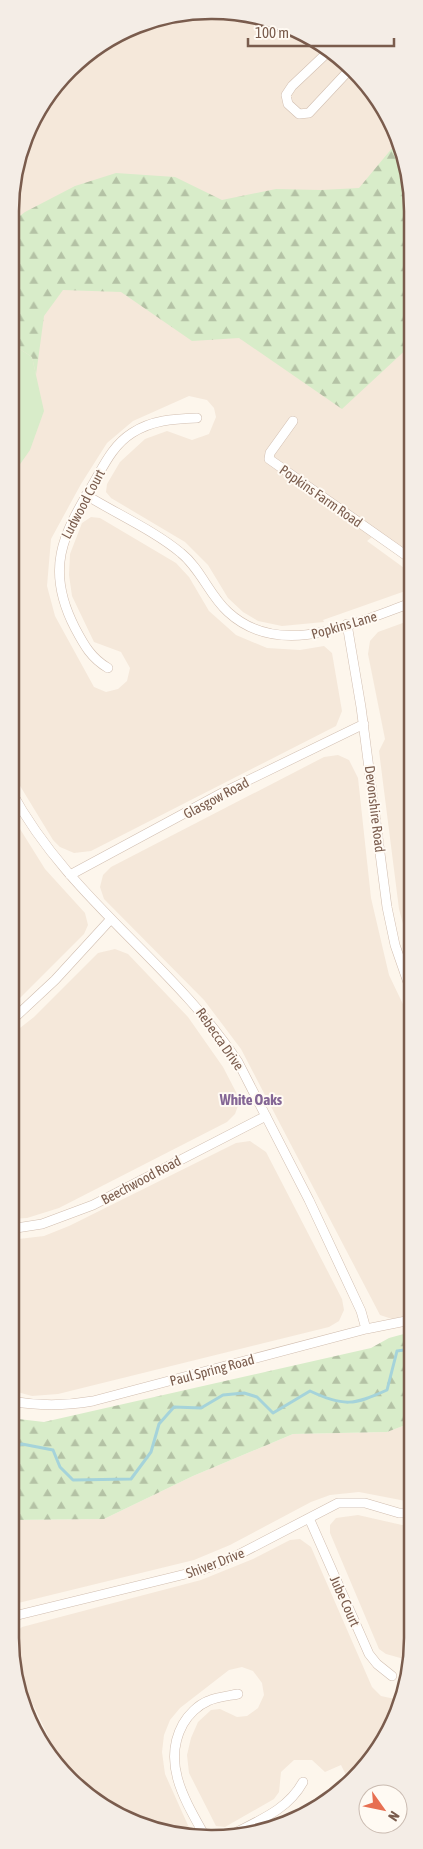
<svg xmlns="http://www.w3.org/2000/svg" width="423" height="1849" font-family="'Asap Condensed',sans-serif">
<style>
.residential{fill:#f5e8da}
.green{fill:#d8ecc9}
.forest{fill:url(#forest-firs)}
.lines{fill:none;stroke-linecap:round;stroke-linejoin:round}
.stream{stroke:#a5d3da;stroke-width:3}
.street-casing{stroke:#d1beb0;stroke-width:10}
.street{stroke:#fff;stroke-width:9}
.labels{text-anchor:middle;dominant-baseline:central;stroke-width:4;stroke-linejoin:round;paint-order:stroke}
.street-label{font-size:14px;fill:#7a5c4d;stroke:#fffaf3}
.neighbourhood-label{font-size:15px;font-weight:bold;fill:#846695;stroke:#fffaf3}
.rim{fill:none;stroke:#7a5c4d;stroke-width:2.5}
</style>
<defs>
<pattern id="forest-firs" width="22" height="20" patternUnits="userSpaceOnUse" patternTransform="scale(1.25)"><rect width="22" height="20" fill="#d8ecc9"/><path d="M5 1l3.5 6h-7zM16 11l3.5 6h-7z" fill="#b4c2a5"/></pattern>
</defs>
<rect width="100%" height="100%" fill="#fdf6ec"/>
<path class="residential" d="M238,12L301,31L354,69L392,123L411,185V560L376,534L367,541L411,573V589L323,620L324,622L282,626L258,621L243,612L228,598L208,565L185,542L111,498L106,492L107,484L120,462L145,439L167,431L192,440L209,434L216,417L214,408L207,400L189,396L133,421L107,443L81,484L51,539L47,586L55,616L94,687L106,692L118,689L127,681L130,668L121,652L94,642L72,596L69,575L70,554L82,523L91,517L100,518L176,563L189,577L209,611L236,635L267,648L300,650L324,646L332,653L342,711L336,726L91,851L74,853L60,847L53,840L11,771L12,185L37,111L89,51L160,17Z
M411,620V954L399,909L379,751L385,739L368,654L370,641L378,632Z
M338,755L349,760L358,778L371,898L389,975L411,1021V1315L392,1319L380,1315L241,1049L204,1000L104,899L100,887L103,875L111,867L324,757Z
M11,819L15,821L45,869L85,913L88,925L84,934L11,1007Z
M115,949L128,954L188,1017L223,1067L236,1092L239,1103L235,1114L227,1122L59,1208L27,1218L11,1219V1035L34,1017L98,953Z
M250,1141L266,1152L342,1299L344,1310L339,1321L329,1327L58,1394L32,1396L10,1390V1240L44,1236L69,1226L236,1143Z
M411,1423V1502L359,1492L330,1495L311,1502L230,1545L194,1560L10,1605V1520L104,1519L193,1476L293,1434L387,1432Z
M358,1515L402,1525H411L410,1667L404,1659L386,1654L379,1649L330,1533V1525L336,1518Z
M300,1539L311,1547L372,1687L381,1696L395,1699L401,1695L386,1738L356,1772L347,1777L341,1765L325,1772L312,1760H294L281,1772L279,1792L274,1799L225,1827L216,1826L189,1773L187,1755L191,1738L198,1722L211,1710L220,1709L237,1717L247,1716L258,1708L264,1695L262,1683L253,1671L242,1667L229,1670L180,1708L170,1720L164,1735L162,1752L165,1774L191,1832V1837L122,1818L67,1776L21,1679L10,1638L22,1627L201,1580L253,1559L290,1540Z"/>
<path class="green" d="M12,344L32,357L44,411L30,450L11,477Z"/>
<path class="forest" d="M398,141L411,185V309L406,315L411,345L342,409L239,338L192,341L121,292L63,290L44,316L36,375L32,357L12,344V222L25,212L75,186L116,173L175,177L222,200L276,189L321,190L359,188Z
M411,1332V1423L387,1432L293,1434L193,1476L104,1519L10,1520V1418L44,1422L371,1348L389,1338Z"/>
<g class="lines">
<path class="stream" d="M10,1448L22,1444L53,1450L60,1467L73,1480L131,1479L151,1452L159,1424L174,1407L201,1408L223,1395L244,1393L257,1397L273,1413L310,1391C344,1407 354,1405 387,1390L397,1351L411,1349"/>
<defs>
<path id="street" d="M329,51L292,86L286,95L288,104L299,114L309,113L352,67
M293,421L270,453L269,459L411,559
M86,495C115,513 155,531 181,553C201,569 209,595 228,612C280,660 355,623 411,603
M347,624L361,707L387,907L395,945L411,991
M108,668C91,658 84,645 75,628C45,570 62,536 93,484C104,465 113,445 132,433C152,420 173,419 197,418
M11,791C69,899 172,962 238,1062L309,1200L361,1311L366,1329
M70,875L222,793L364,724
M11,1021L55,980L110,920
M10,1229L42,1224L93,1205L266,1116
M10,1401C38,1406 65,1406 93,1401L366,1329L411,1320
M309,1518L369,1654L377,1664L392,1676
M10,1617L202,1570L232,1558L338,1503H365L399,1513H411
M229,1836C257,1821 287,1811 303,1782
M206,1838C186,1802 161,1764 183,1724C188,1715 198,1705 208,1701C217,1697 228,1696 238,1694"/>
</defs>
<use href="#street" class="street-casing"/>
<use href="#street" class="street"/>
</g>
<g class="labels">
<g class="street-label">
<text transform="translate(321 496) rotate(35)">Popkins Farm Road</text>
<text transform="translate(83 504) rotate(-62)">Ludwood Court</text>
<text transform="translate(344 625) rotate(-16)">Popkins Lane</text>
<text transform="translate(216 798) rotate(-28)">Glasgow Road</text>
<text transform="translate(375 809) rotate(83)">Devonshire Road</text>
<text transform="translate(220 1039) rotate(55)">Rebecca Drive</text>
<text transform="translate(141 1180) rotate(-28)">Beechwood Road</text>
<text transform="translate(212 1370) rotate(-15)">Paul Spring Road</text>
<text transform="translate(215 1563) rotate(-21)">Shiver Drive</text>
<text transform="translate(345 1601) rotate(66)">Jube Court</text>
</g>
<g class="neighbourhood-label">
<text x="251" y="1099">White Oaks</text>
</g>
</g>
<path d="M0 0H423V1849H0ZM211 19H212A192 192 0 0 1 404 211V1638A192 192 0 0 1 212 1830H211A192 192 0 0 1 19 1638V211A192 192 0 0 1 211 19Z" fill="#f4ede6" fill-rule="evenodd"/>
<path class="rim" d="M211 19H212A192 192 0 0 1 404 211V1638A192 192 0 0 1 212 1830H211A192 192 0 0 1 19 1638V211A192 192 0 0 1 211 19Z"/>
<g transform="translate(383 1809) rotate(123)"><circle r="24" fill="#fffaf3" stroke="#cabbb1"/>
<path d="M0-4L9 19L0 12L-9 19Z" fill="#e76f51"/>
<text y="-8" font-size="14" font-weight="bold" text-anchor="middle" fill="#7a5c4d">N</text>
</g>
<path d="M248 38v8h146v-8" fill="none" stroke="#7a5c4d" stroke-width="2.5"/>
<text x="255" y="38" font-size="15" fill="#7a5c4d" stroke="#fffaf3" stroke-width="4" paint-order="stroke">100 m</text>
</svg>
